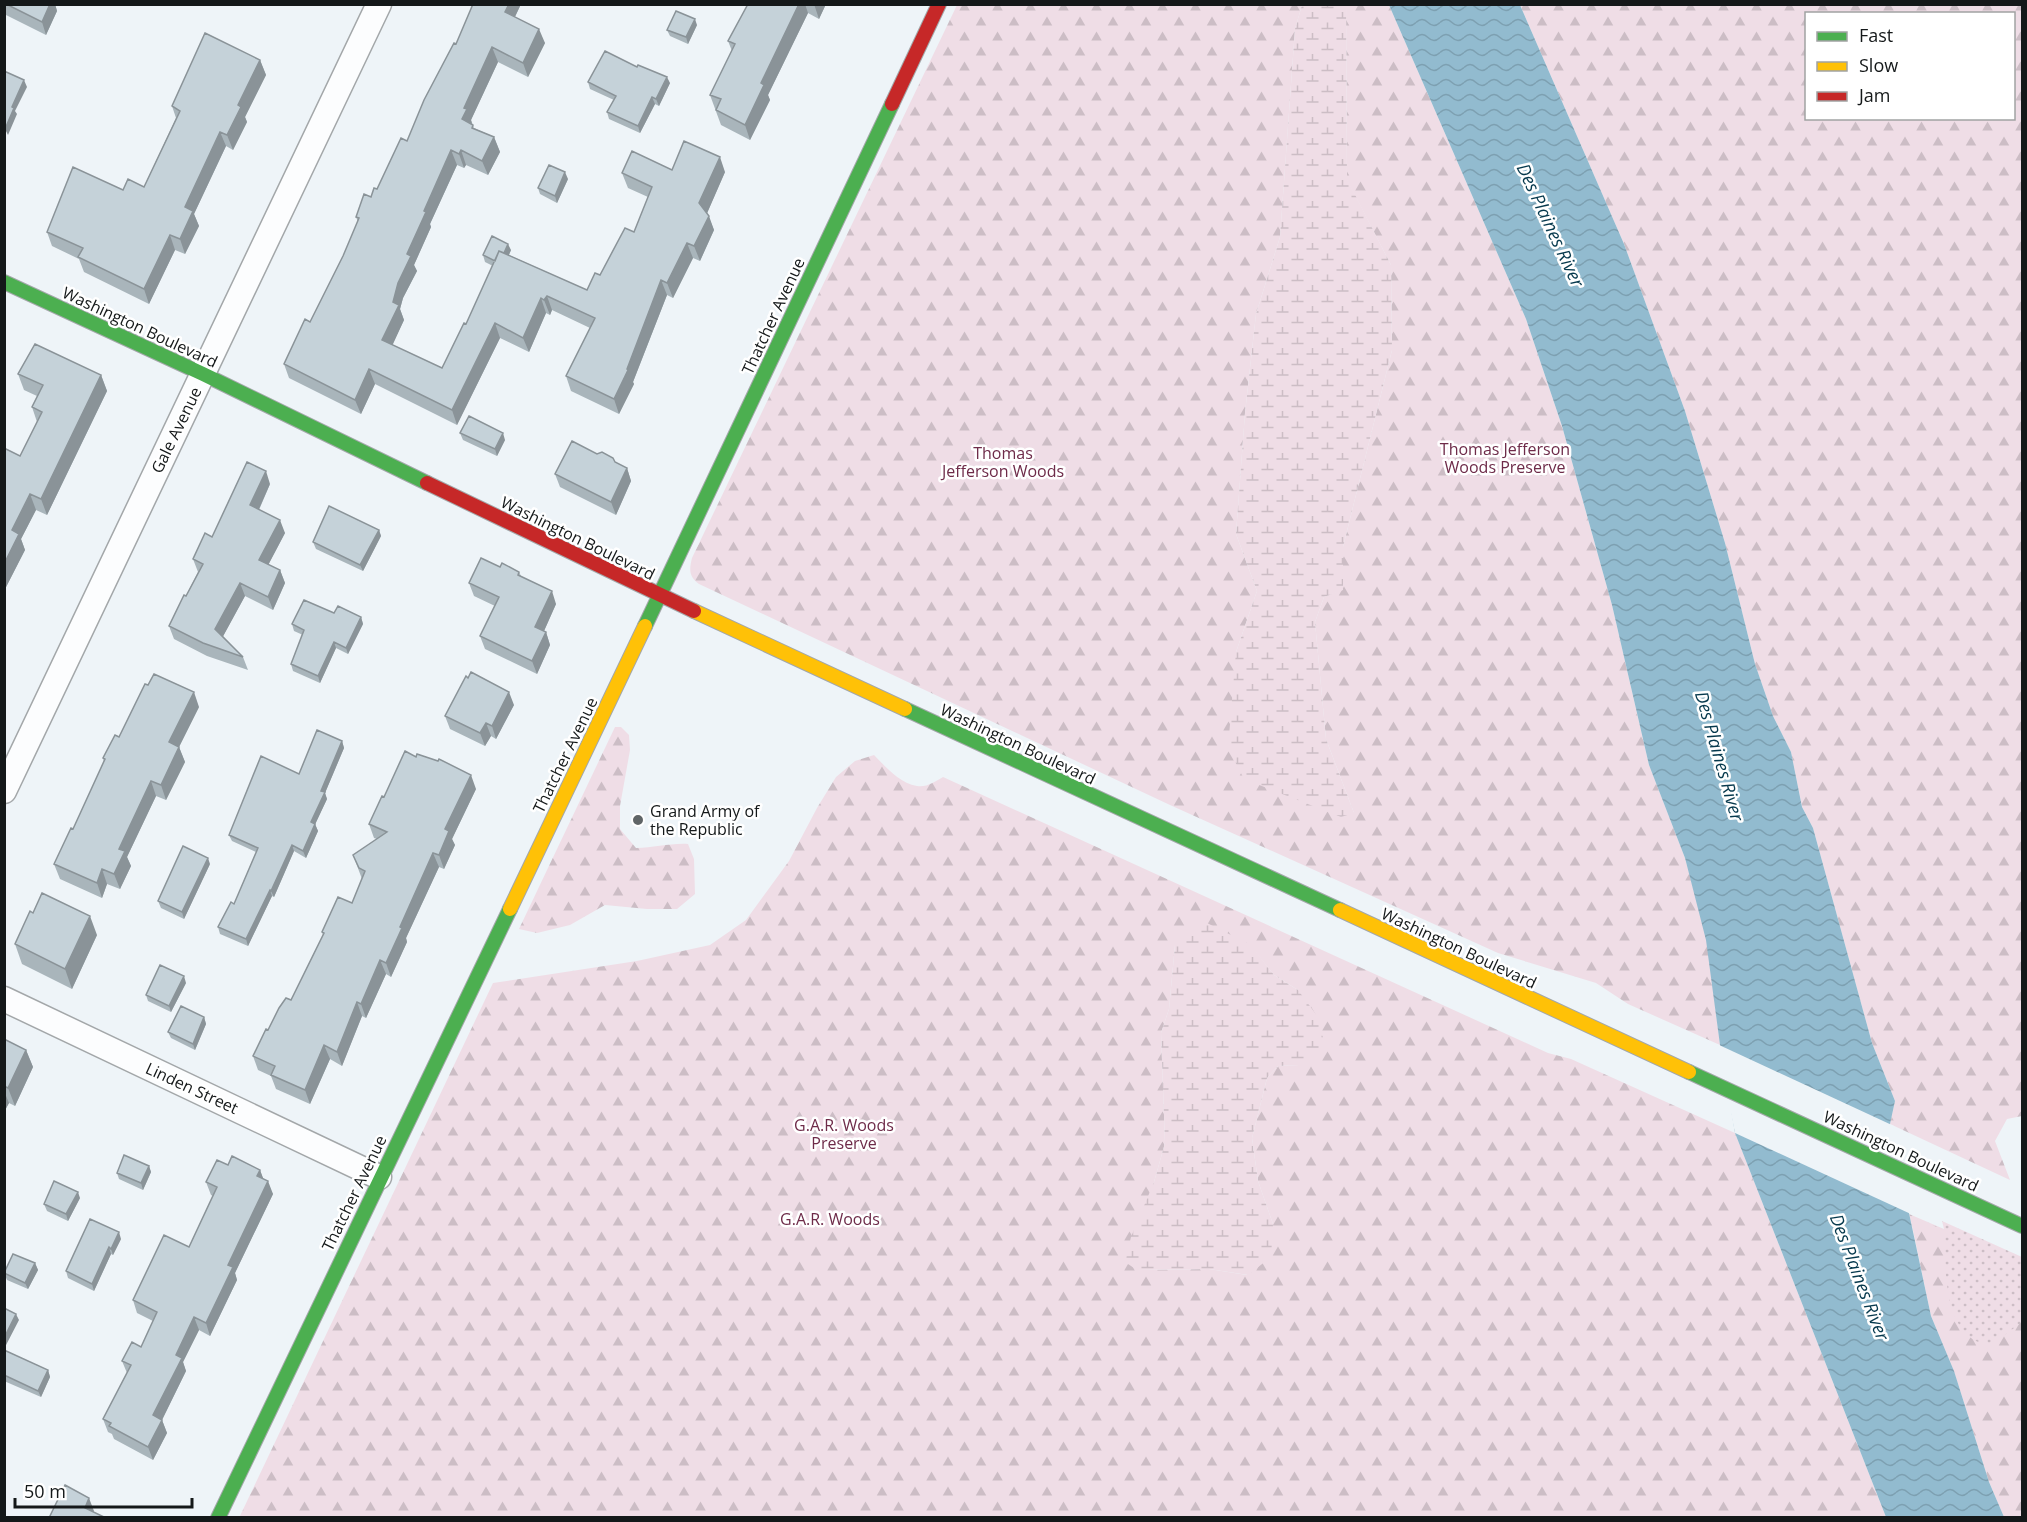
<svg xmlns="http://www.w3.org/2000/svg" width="2027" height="1522" font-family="'Open Sans',sans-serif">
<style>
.grass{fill:url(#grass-dots)}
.forest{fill:url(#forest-firs);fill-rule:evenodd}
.wetland{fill:url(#wetland-marsh)}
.water{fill:url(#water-waves)}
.pier{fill:#eef4f8}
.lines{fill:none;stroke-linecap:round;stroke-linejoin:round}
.street-casing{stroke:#a3a7a9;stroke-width:27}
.fast-casing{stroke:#a3a7a9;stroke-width:16}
.slow-casing{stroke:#a3a7a9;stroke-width:16}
.jam-casing{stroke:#a3a7a9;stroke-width:16}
.street{stroke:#fcfdfe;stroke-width:24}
.fast{stroke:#4caf50;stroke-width:14}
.slow{stroke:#ffc107;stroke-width:14}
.jam{stroke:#c62828;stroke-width:14}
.wall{fill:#a9b5bb}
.shaded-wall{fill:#8a9398}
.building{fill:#c5d2d9;stroke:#8a9398;stroke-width:1.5}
.poi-dot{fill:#606567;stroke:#fff;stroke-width:2}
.labels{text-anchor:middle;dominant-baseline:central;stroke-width:5;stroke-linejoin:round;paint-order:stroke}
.street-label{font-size:16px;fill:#141819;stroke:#fff}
.park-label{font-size:16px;fill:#6e2b49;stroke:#fff}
.poi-label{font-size:16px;fill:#141819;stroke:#fff;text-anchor:start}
.water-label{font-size:18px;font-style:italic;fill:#06394d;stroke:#fff}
</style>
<defs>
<pattern id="grass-dots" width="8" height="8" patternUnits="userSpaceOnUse" patternTransform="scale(1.5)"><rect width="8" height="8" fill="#efdde6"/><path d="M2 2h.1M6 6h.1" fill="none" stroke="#ccbdc5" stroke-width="1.8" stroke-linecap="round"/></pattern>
<pattern id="forest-firs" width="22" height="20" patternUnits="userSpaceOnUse" patternTransform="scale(1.5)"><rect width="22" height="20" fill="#efdde6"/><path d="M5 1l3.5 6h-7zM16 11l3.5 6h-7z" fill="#ccbdc5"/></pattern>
<pattern id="wetland-marsh" width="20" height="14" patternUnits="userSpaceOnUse" patternTransform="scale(1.5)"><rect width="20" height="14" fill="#efdde6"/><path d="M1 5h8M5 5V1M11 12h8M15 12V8" fill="none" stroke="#ccbdc5"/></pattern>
<pattern id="water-waves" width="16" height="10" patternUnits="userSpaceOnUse" patternTransform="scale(1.5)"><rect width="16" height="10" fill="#92bbcf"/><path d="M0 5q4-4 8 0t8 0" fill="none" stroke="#7da0b1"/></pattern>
</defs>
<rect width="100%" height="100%" fill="#eef4f8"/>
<path class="grass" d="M1909,1214L1944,1229L1942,1221L2022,1257V1517H2004L1954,1371Z"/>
<path class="forest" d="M957,5H1302L1295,29L1280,237L1256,314L1245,413L1236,534L1257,591L1236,652L1354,813L1326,739L1315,622L1324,597L1343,589V547L1392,350L1391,265L1347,180L1346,5H1389L1526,319L1562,426L1612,605L1649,765L1685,858L1707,940L1720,1045L1628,1004L1596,983L1498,953L1170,805L699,584C689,577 689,570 692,558Z
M1520,5H2022V1116L2007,1119L1995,1141L2010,1180L1890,1124L1895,1101L1872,1043L1813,828L1802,807L1791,752L1773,716L1755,664L1725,543L1685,411L1624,244ZM1806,14H2014V118H1806Z
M615,727H621L629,735L630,750L620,806V829L636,848C654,848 670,843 688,844L694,859L695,894L677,909H647L605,905L570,925L537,933L519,929Z
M874,755C886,767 899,783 917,786C926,788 936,781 943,777L1548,1053L1571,1059L1735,1133L1886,1517L239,1518L493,983L637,961L710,945L746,920L789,861L817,808L836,777L855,761ZM1175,945H1250L1274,975L1298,990L1299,1065L1278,1066L1267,1078L1252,1138L1258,1181L1273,1224L1247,1275L1209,1269L1137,1270L1154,1182L1165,1143L1161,1033L1169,1009Z
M1910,1216L1944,1230C1945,1261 1943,1325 1976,1341C1980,1343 1989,1343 1994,1343L2022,1322V1517H2004L1989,1482L1954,1371L1931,1316Z"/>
<path class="wetland" d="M1302,5H1346L1347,179L1391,265L1392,350L1343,547V590L1324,597L1315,622L1326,739L1354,813L1341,817L1244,779L1228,748L1236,652L1257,591L1236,534L1245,413L1256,314L1280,237L1295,29Z
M1201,920L1251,945L1274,975L1298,990L1318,1017L1323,1038L1316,1056L1299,1065L1278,1066L1267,1078L1252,1138L1258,1181L1273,1224L1271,1257L1248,1275L1209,1269L1137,1270L1125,1262L1131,1237L1154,1182L1165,1143L1161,1033L1169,1009L1175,945Z"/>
<path class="water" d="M1389,5H1520L1624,244L1685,411L1725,543L1755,664L1773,716L1791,752L1802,807L1813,828L1872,1043L1895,1101L1890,1124L1931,1316L1954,1371L1989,1482L2004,1517H1886L1735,1133L1720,1045L1706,940L1685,858L1649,765L1612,605L1562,426L1526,319Z"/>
<path class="pier" d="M1717,1044L1894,1126L1913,1215L1735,1133Z"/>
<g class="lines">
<defs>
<path id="street" d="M4,791L379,4
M4,999L379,1177"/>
<path id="fast" d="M4,282L203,374L427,483
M645,626L892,104
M905,709L1340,910
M1689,1072L2022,1226
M218,1518L510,909"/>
<path id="slow" d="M694,611L905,709
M510,909L645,626
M1340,910L1689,1072"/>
<path id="jam" d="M892,104L939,4
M427,483L694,611"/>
</defs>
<use href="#street" class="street-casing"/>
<use href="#fast" class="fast-casing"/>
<use href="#slow" class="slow-casing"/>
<use href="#jam" class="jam-casing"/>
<use href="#street" class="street"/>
<use href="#fast" class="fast"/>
<use href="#slow" class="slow"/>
<use href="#jam" class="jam"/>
</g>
<path class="wall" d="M4,4H55L57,11L46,35L4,14Z
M521,4L515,17L545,43L528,77L498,62L471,120L474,128L494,137L500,152L488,175L466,165L464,168L457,165L430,224L431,227L414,265L417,271L403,298L400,309L404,320L392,345L442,368L466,324L493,266L485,262L483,255L511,250L509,255L587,290L634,232L648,197L628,188L622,173L672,170L725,172L707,213L714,230L700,261L693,258L673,298L667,295L633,382L634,384L619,414L571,391L566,376L590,328L552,310L550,315L546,313L529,352L500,338L457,425L375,384L361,414L289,378L284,364L310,322L343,256L358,222L356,217L377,189L407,141L456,44Z
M748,4H826L819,19L808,13L768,95L770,100L750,140L721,125L710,95L732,51L728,41Z
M697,25L688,44L670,36L667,30Z
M260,60L266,75L245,117L247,122L233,150L226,146L194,214L199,226L185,254L175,250L149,304L84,272L79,259L52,246L47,232L123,190L144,187L176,118L172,106Z
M588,82L670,83L659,106L655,104L640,133L609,119L607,112L614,100L590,89Z
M568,179L557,203L540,194L538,188Z
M18,374L101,375L107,391L47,515L36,510L21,539L25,550L4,591V448L20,456L37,422L32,407L37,396L24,390Z
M460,433L505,440L497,456L463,440Z
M597,454L627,468L631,481L616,515L560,487L555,474Z
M270,484L259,510L285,533L268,565L280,570L285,583L273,610L245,596L223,636L243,657L248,670L207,656L174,639L169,626L186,596L198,572L193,559L212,537Z
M379,530L381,536L363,571L316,549L313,542Z
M500,567L519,572L521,576L556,604L544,631L546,632L550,645L537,674L485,649L480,636L495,606L474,596L469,583Z
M334,613L361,617L363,624L348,654L336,648L320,683L293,671L291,664L303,635L294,631L292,624Z
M514,705L496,739L491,736L485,746L450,729L445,716Z
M199,707L179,747L185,762L166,800L156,796L127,857L131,866L120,889L107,884L102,898L60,879L54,864L73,829L104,762L103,758L119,737Z
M342,741L344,748L325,793L327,799L315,824L318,831L306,858L294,851L274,897L272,896L248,946L220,934L218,927L234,904L256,852L232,841L229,835L299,774Z
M476,789L452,839L455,845L444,869L439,867L406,938L407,942L391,977L386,974L366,1018L362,1016L342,1066L330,1059L310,1104L276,1089L271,1076L258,1070L253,1056L268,1030L291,1000L323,935L322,932L352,903L362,879L353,855L377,839L374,838L369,824L384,797Z
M210,864L184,919L161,908L158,901Z
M97,935L72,989L22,964L15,944Z
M186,983L171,1012L148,1001L146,995Z
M204,1017L206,1024L195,1050L171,1038L168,1032Z
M4,1039L26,1050L33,1067L15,1106L9,1103L4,1112Z
M149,1166L151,1172L143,1190L119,1179L117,1173Z
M260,1170L263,1179L273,1194L235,1273L237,1280L210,1336L199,1330L183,1362L186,1371L162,1420L167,1433L153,1460L114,1439L112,1434L108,1432L103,1419L127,1373L122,1361L141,1347L153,1321L137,1313L133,1300L189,1247L213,1196L211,1195L206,1182Z
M80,1198L68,1221L47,1211L44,1204Z
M121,1239L113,1255L111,1254L94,1291L68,1278L66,1271Z
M35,1263L38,1270L28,1289L7,1280L4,1273Z
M4,1350L48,1370L50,1377L41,1397L4,1381Z"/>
<path class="shaded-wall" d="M50,4H55L57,11L46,35L42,22Z
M509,4H521L510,27L505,12Z
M799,4H805L808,13L768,95L770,100L750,140L745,125L761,83Z
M814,4H826L819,19Z
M695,19L697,25L688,44L686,37Z
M539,29L545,43L528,77L523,63Z
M492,47L498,62L471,120L472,124L462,119L464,108Z
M260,60L266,75L245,117L247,122L233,150L227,135L238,105Z
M667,77L670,83L659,106L656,99Z
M24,80L27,87L15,111L17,114L8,135L5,129L12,107Z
M652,97L655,104L640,133L638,126Z
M220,132L226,146L194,214L199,226L185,254L180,239L185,207Z
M494,137L500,152L488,175L482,161Z
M451,150L457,165L430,224L431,227L414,265L417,271L403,298L400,309L404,320L388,355L382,340L398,283L407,254L424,211Z
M461,150L466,165L464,168L459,154Z
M720,157L725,172L705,218L699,203Z
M565,172L568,179L557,203L555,196Z
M709,216L714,230L700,261L694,246Z
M170,235L175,250L149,304L144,289Z
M687,243L693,258L673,298L667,283Z
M508,244L511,250L502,270L500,264Z
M661,280L667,295L633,382L634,384L619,414L614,399Z
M547,296L552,310L550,315L544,300Z
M541,298L546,313L529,352L523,338Z
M495,323L500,338L457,425L452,410Z
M369,369L375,384L361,414L355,400Z
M101,375L107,391L47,515L41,499Z
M503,433L505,440L497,456L495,449Z
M627,468L631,481L616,515L611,502Z
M266,471L270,484L255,518L250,505Z
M30,494L36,510L21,539L25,550L4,591V564L12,530Z
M280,520L285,533L264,573L259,560Z
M379,530L381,536L363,571L360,565Z
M280,570L285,583L273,610L268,597Z
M240,583L245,596L220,642L215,629Z
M552,591L556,604L540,640L535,627Z
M361,617L363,624L348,654L346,648Z
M546,632L550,645L537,674L532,661Z
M334,642L336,648L320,683L318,676Z
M194,692L199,707L174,757L169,742Z
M509,692L514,705L496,739L492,726Z
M486,723L491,736L485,746L480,733Z
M342,741L344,748L325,793L327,799L313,829L311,822L321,791Z
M179,747L185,762L166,800L161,785Z
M471,775L476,789L452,839L455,845L444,869L439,855L445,829Z
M151,781L156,796L127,857L131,866L120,889L114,874L119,849Z
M315,824L318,831L306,858L303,851Z
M292,845L294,851L274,897L271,891Z
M433,853L439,867L406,938L407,942L391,977L386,963L400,927Z
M208,858L210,864L184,919L182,912Z
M102,869L107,884L102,898L97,883Z
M270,890L272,896L248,946L246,939Z
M90,916L97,935L72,989L65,969Z
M380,960L386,974L366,1018L361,1004Z
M184,976L186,983L171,1012L169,1006Z
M357,1002L362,1016L342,1066L337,1052Z
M204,1017L206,1024L195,1050L193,1044Z
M324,1045L330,1059L310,1104L305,1090Z
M26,1050L33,1067L15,1106L8,1088Z
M4,1091L9,1103L4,1112Z
M149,1166L151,1172L143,1190L141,1183Z
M260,1170L265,1183L257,1176Z
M268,1181L273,1194L235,1273L237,1280L210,1336L206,1323L228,1265Z
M78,1192L80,1198L68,1221L66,1214Z
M119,1232L121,1239L113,1255L111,1249Z
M109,1247L111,1254L94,1291L92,1284Z
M35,1263L38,1270L28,1289L25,1283Z
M16,1314L19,1320L4,1349V1338Z
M194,1317L199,1330L183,1362L186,1371L162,1420L167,1433L153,1460L148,1447L153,1415L176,1355Z
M48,1370L50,1377L41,1397L38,1391Z
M89,1498L94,1511L91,1518L85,1508Z"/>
<path class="building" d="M6,4H50L42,22Z
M473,4H509L505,12L539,29L523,63L492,47L464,108L467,109L462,119L473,125L472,128L494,137L482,161L461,150L459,154L451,150L424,211L426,212L407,254L411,256L398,283L393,302L399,305L382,340L442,368L464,323L466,324L499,251L587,290L595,273L600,275L625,228L634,232L652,187L622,173L632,151L672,170L684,141L720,157L699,203L709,216L694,246L687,243L667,283L661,280L627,369L628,370L614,399L566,376L595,318L547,296L544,300L541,298L523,338L495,323L452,410L369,369L355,400L284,364L305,319L310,322L343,256L359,218L356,217L364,194L371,197L374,188L377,189L401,138L407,141L424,100L454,43L456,44Z
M748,4H799L761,83L764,85L745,125L716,110L721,99L710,95L735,44L728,41Z
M676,11L695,19L686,37L667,30Z
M205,33L260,60L238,105L241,107L227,135L220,132L185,207L193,211L180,239L170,235L144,289L78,257L83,248L47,232L73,167L123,190L128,179L144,187L180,111L172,106Z
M605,51L637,67L638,65L667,77L656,99L652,97L638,126L607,112L616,96L588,82Z
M4,71L24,80L12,107L14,108L5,129H4Z
M549,165L565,172L555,196L538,188Z
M492,236L508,244L504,253L499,251L495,261L483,255Z
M35,344L101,375L41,499L30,494L12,530L19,534L4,564V448L20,456L42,412L32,407L43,385L18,374Z
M469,416L503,433L495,449L460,433Z
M572,441L597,454L602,452L613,458L615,462L627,468L611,502L555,474Z
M247,462L266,471L250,505L280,520L259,560L280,570L268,597L240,583L215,629L243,657L203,643L169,626L184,595L186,596L203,564L193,559L205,533L212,537Z
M329,506L379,530L360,565L313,542Z
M481,558L500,567L502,563L519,572L518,575L552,591L535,627L546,632L532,661L480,636L499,597L469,583Z
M304,600L334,613L338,606L361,617L346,648L334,642L318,676L291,664L304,630L292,624Z
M471,672L509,692L492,726L486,723L480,733L445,716L466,676L468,678Z
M154,674L194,692L169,742L179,747L161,785L151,781L119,849L125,851L114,874L102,869L97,883L54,864L71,828L73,829L105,759L103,758L115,735L119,737L145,684L148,685Z
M317,730L342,741L321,791L325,792L311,822L315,824L303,851L292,845L271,891L270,890L246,939L218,927L231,902L234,904L258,848L229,835L261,756L299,774Z
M405,751L416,757L417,754L438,761L439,759L471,775L445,829L449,831L439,855L433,853L400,927L402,928L386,963L380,960L361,1004L357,1002L337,1052L324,1045L305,1090L271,1075L275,1066L253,1056L266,1029L268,1030L279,1008L286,998L291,1000L324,933L322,932L338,897L352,903L365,871L359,868L353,855L387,832L369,824L382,796L384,797Z
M183,846L208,858L182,912L158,901Z
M42,893L90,916L65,969L15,944L30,911L33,913Z
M160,965L184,976L169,1006L146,995Z
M181,1006L204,1017L193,1044L168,1032Z
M4,1039L26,1050L8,1088L4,1086Z
M124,1155L149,1166L141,1183L117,1173Z
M232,1156L260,1170L257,1176L268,1181L228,1265L233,1267L206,1323L194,1317L176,1355L182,1358L153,1415L162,1420L148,1447L109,1426L111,1423L103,1419L131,1365L122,1361L132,1342L141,1347L157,1312L133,1300L164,1235L189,1247L217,1187L206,1182L217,1160L228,1165Z
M54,1181L78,1192L66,1214L44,1204Z
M90,1219L119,1232L111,1249L109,1247L92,1284L66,1271Z
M13,1254L35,1263L25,1283L4,1273Z
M4,1308L16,1314L4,1338Z
M4,1350L48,1370L38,1391L4,1375Z
M65,1485L89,1498L85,1508L106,1518H49Z"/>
<circle class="poi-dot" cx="638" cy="820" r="6"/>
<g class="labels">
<g class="street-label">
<text transform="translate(773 316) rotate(-65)">Thatcher Avenue</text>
<text transform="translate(140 327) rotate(25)">Washington Boulevard</text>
<text transform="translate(176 430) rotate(-64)">Gale Avenue</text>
<text transform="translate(578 538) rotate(26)">Washington Boulevard</text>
<text transform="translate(1018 744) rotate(25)">Washington Boulevard</text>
<text transform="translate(565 755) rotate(-64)">Thatcher Avenue</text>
<text transform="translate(1459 948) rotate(25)">Washington Boulevard</text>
<text transform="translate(192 1088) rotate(25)">Linden Street</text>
<text transform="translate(1901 1151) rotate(25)">Washington Boulevard</text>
<text transform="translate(354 1193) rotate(-64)">Thatcher Avenue</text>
</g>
<g class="park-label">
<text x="1505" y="449">Thomas Jefferson<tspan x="1505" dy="18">Woods Preserve</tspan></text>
<text x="1003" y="453">Thomas<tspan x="1003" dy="18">Jefferson Woods</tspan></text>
<text x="844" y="1125">G.A.R. Woods<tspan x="844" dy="18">Preserve</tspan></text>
<text x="830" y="1219">G.A.R. Woods</text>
</g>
<g class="poi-label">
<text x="650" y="811">Grand Army of<tspan x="650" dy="18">the Republic</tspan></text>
</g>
<g class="water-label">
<text transform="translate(1551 225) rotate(65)">Des Plaines River</text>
<text transform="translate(1720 756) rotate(74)">Des Plaines River</text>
<text transform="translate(1860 1277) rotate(69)">Des Plaines River</text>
</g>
</g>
<rect width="2027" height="1522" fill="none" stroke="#141819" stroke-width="12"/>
<rect x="1805" y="12" width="210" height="108" fill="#ffffff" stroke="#a1a3a3" stroke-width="1.5"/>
<rect x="1817" y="32" width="30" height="9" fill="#4caf50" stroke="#a1a3a3" stroke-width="1.5"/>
<text x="1859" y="42" font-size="18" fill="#141819">Fast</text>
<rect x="1817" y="62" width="30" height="9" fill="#ffc107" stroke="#a1a3a3" stroke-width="1.5"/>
<text x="1859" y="72" font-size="18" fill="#141819">Slow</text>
<rect x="1817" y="92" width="30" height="9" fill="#c62828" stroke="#a1a3a3" stroke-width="1.5"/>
<text x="1859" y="102" font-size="18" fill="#141819">Jam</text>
<path d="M15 1498v9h177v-9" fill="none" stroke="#141819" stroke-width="3"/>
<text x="24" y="1498" font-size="18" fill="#141819" stroke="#ffffff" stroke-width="4.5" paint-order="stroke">50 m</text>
</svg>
